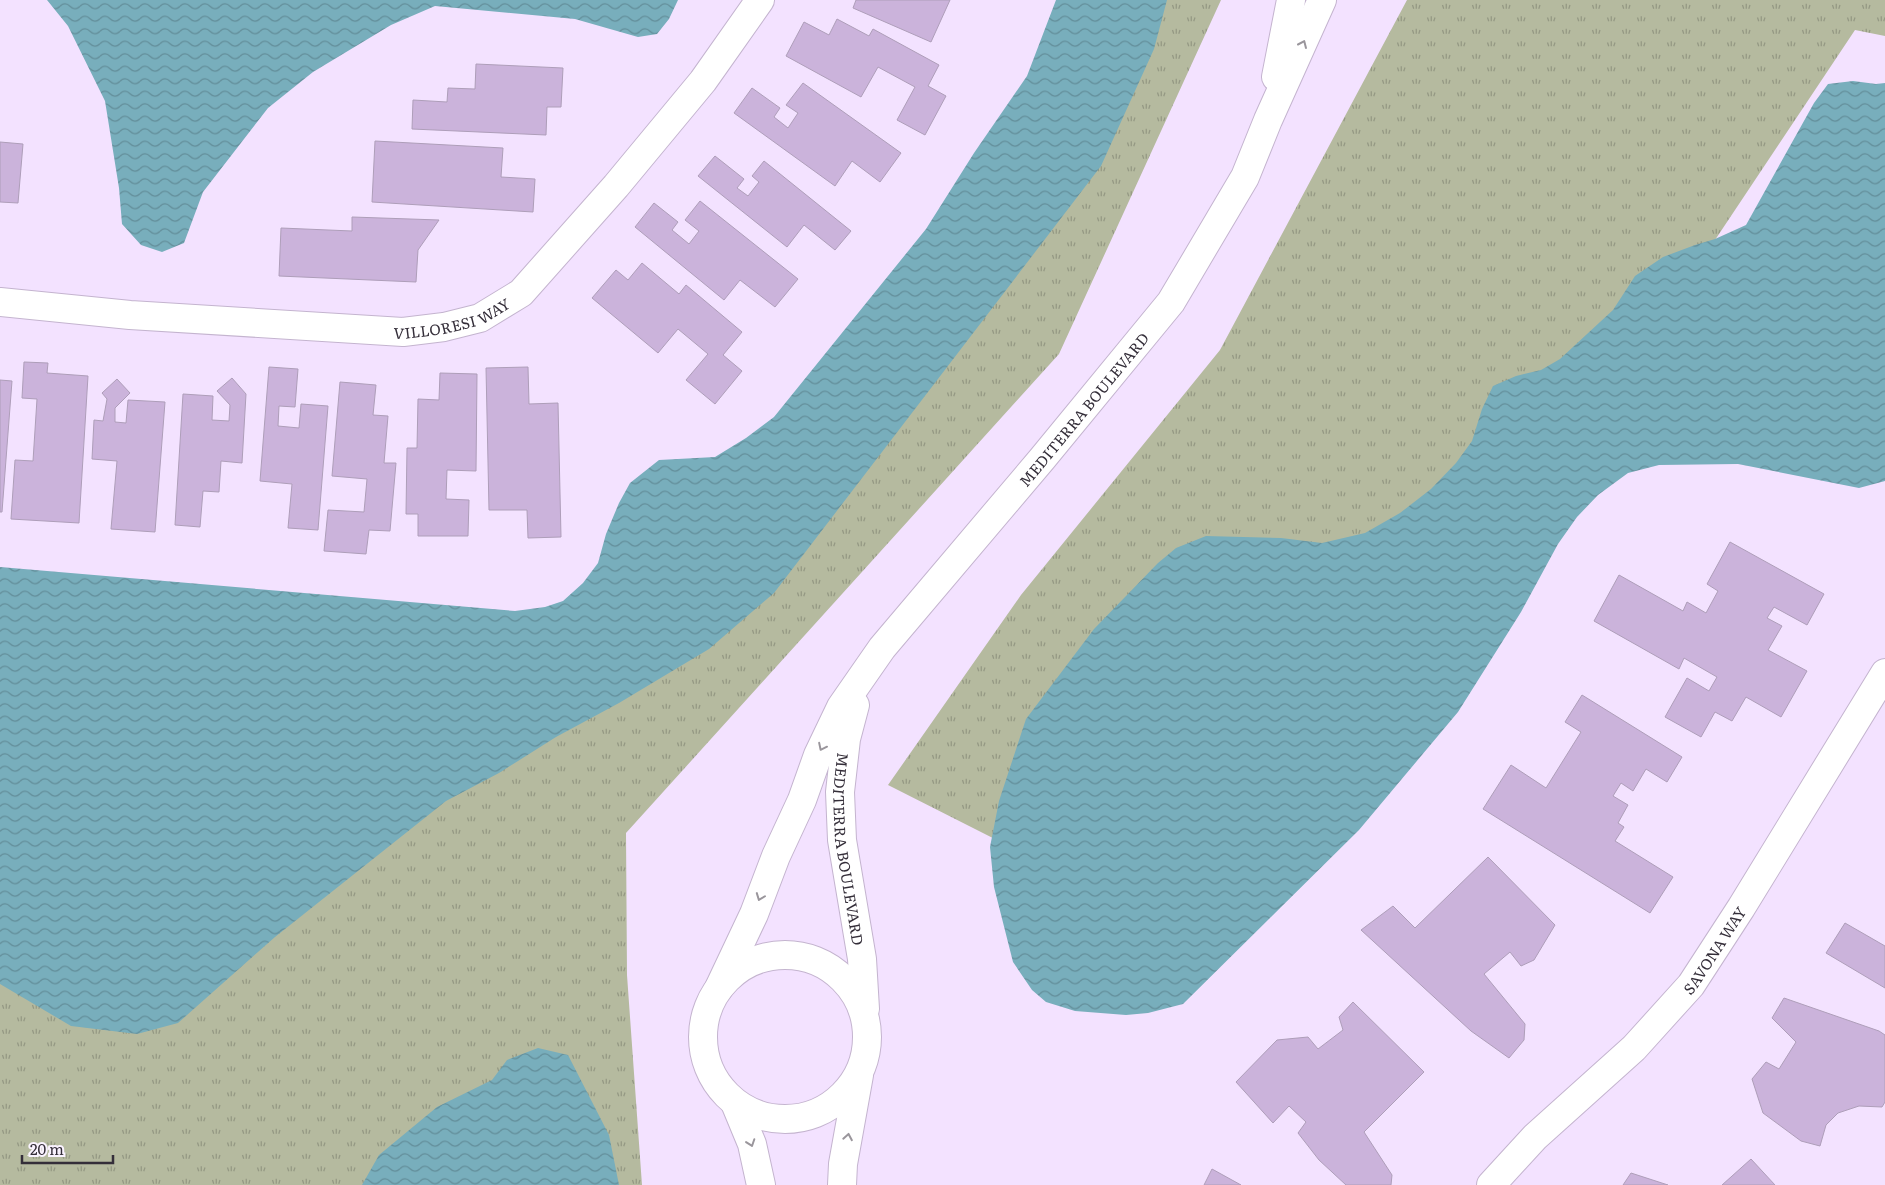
<svg xmlns="http://www.w3.org/2000/svg" width="1885" height="1185" font-family="Literata,serif">
<style>
.grass{fill:url(#grass-tufts)}
.water{fill:url(#water-waves)}
.building{fill:#cbb3db;stroke:#ae9eb9}
.lines{fill:none;stroke-linecap:round;stroke-linejoin:round}
.minor-casing{stroke:#c4b4cf;stroke-width:30}
.minor{stroke:#fff;stroke-width:28}
.oneway{stroke:#9a969c}
.labels{text-anchor:middle;dominant-baseline:central;stroke-width:4;stroke-linejoin:round;paint-order:stroke}
.street-label{font-size:15px;fill:#342e39;stroke:#faf3ff}
</style>
<defs>
<pattern id="grass-tufts" width="24" height="20" patternUnits="userSpaceOnUse" patternTransform="scale(1.25)"><rect width="24" height="20" fill="#b5ba9f"/><path d="M3 7l-1-3M5 7V3M7 7l1-3M15 17l-1-3M17 17v-4M19 17l1-3" fill="none" stroke="#949883"/></pattern>
<pattern id="water-waves" width="16" height="10" patternUnits="userSpaceOnUse" patternTransform="scale(1.25)"><rect width="16" height="10" fill="#78aebc"/><path d="M0 5q4-4 8 0t8 0" fill="none" stroke="#638e9a"/></pattern>
</defs>
<rect width="100%" height="100%" fill="#f3e2ff"/>
<path class="grass" d="M1113,0H1221L1059,354L626,833L627,975L642,1185H0V738L663,583Z
M1407,0H1885V36L1855,30L1715,240L1064,874L888,785L1021,595L1220,350Z"/>
<path class="water" d="M47,0H678L669,19L657,34L638,37L575,19L435,6L391,25L313,72L268,108L203,192L184,243L162,252L141,245L122,224L119,188L105,101L68,26Z
M1056,0H1167L1154,49L1101,166L774,593L709,649L619,703L556,737L499,773L446,801L275,937L178,1023L137,1034L71,1026L0,984V567L515,611L545,607L563,601L583,583L598,563L606,534L619,503L630,483L659,460L715,457L746,438L774,417L926,229L974,153L1027,76Z
M1853,81L1876,84L1885,83V481L1859,488L1738,464L1659,465L1628,473L1598,495L1577,517L1558,544L1521,612L1458,712L1359,830L1183,1004L1148,1013L1126,1015L1075,1011L1046,1002L1032,990L1013,962L994,887L990,847L999,801L1026,719L1094,629L1158,563L1176,548L1206,536L1281,538L1322,543L1365,533L1400,513L1431,489L1456,463L1472,441L1482,409L1493,386L1516,376L1541,370L1560,359L1613,310L1635,276L1663,257L1695,245L1715,239L1746,225L1814,103L1828,84Z
M538,1048L568,1055L609,1135L619,1185H362L379,1155L437,1107L492,1080L507,1060Z"/>
<path class="building" d="M856,0H950L931,42L853,8Z
M837,19L869,36L873,29L939,65L928,86L946,96L925,135L897,120L915,87L878,67L861,97L786,56L804,22L829,35Z
M476,64L563,68L561,107H547L546,135L412,129L413,100L447,102L448,88L475,89Z
M803,83L901,153L880,182L852,161L835,186L734,113L752,88L780,108L774,117L788,128L798,113L786,105Z
M375,141L503,148L501,177L535,179L533,212L372,202Z
M0,142L23,144L18,203L0,202Z
M715,156L744,179L737,188L748,196L759,182L752,176L764,161L851,231L835,250L804,225L787,247L698,176Z
M700,201L798,279L775,307L740,280L724,300L635,227L654,203L678,222L672,230L689,244L699,231L685,220Z
M352,217L439,220L418,250L416,282L279,276L281,228L352,231Z
M642,263L679,294L686,285L742,332L723,355L742,371L715,404L686,380L708,354L678,329L658,353L592,298L616,270L628,280Z
M24,362L48,363L47,373L88,376L79,523L11,519L15,460L33,461L37,399L22,398Z
M269,367L298,369L295,407L279,406L278,426L299,428L301,404L328,406L318,530L288,528L292,484L260,481Z
M528,367L529,404L558,403L561,537L528,538L527,510H489L486,368Z
M440,373L477,374L476,471L447,470L446,499L469,500L468,536H418V514H406L407,448H417L418,399L439,400Z
M232,378L246,394L242,463L221,461L219,492L203,491L200,527L175,525L183,394L213,396L212,420L229,421L230,405L217,391Z
M117,379L130,393L115,408V422L126,423L128,400L165,402L155,532L111,529L117,461L92,459L94,420L103,421L107,399L102,393Z
M0,380L12,381L2,512H0Z
M340,382L376,385L373,415L388,416L384,463H396L390,531L369,530L366,554L324,551L328,510L364,512L367,479L332,476Z
M1730,542L1824,594L1807,625L1774,607L1767,618L1782,626L1768,650L1807,671L1781,717L1746,697L1732,721L1715,712L1701,737L1665,717L1687,678L1709,691L1717,677L1684,658L1679,669L1594,621L1619,575L1683,611L1687,602L1706,613L1718,591L1707,584Z
M1582,695L1682,757L1667,782L1646,769L1633,791L1621,783L1613,796L1628,805L1618,823L1624,827L1615,841L1673,877L1650,913L1483,809L1511,765L1546,788L1581,732L1565,722Z
M1488,857L1555,925L1534,960L1521,966L1510,952L1484,974L1525,1024L1524,1040L1509,1058L1471,1031L1361,930L1393,906L1415,928Z
M1845,923L1885,946V988L1826,953Z
M1784,998L1879,1031L1885,1035V1102L1882,1107L1859,1106L1838,1113L1826,1125L1820,1146L1801,1141L1763,1113L1752,1079L1766,1062L1779,1069L1796,1042L1772,1018Z
M1353,1002L1424,1072L1364,1132L1392,1175L1391,1185H1346L1319,1160L1298,1133L1306,1122L1289,1106L1273,1123L1236,1082L1277,1040L1308,1037L1318,1049L1343,1030L1339,1017Z
M1751,1159L1775,1185H1722Z
M1212,1169L1241,1185H1204Z
M1631,1173L1668,1185H1623Z"/>
<g class="lines">
<defs>
<g id="minor">
<path d="M1276,77L1291,0"/>
<path id="s1" d="M0,302L130,315L403,332L444,327L480,318L521,293L616,186L703,81L760,0"/>
<path id="s2" d="M855,705L846,739L840,792L842,840L862,959L865,1009"/>
<circle cx="785" cy="1037" r="82"/>
<path id="s3" d="M719,988L754,914L776,856L802,800L818,755L841,707L882,648L1042,459L1171,302L1245,177L1268,120L1322,0"/>
<path d="M735,1103L752,1144L761,1185"/>
<path d="M842,1185L843,1164L859,1075"/>
<path id="s4" d="M1491,1185L1535,1137L1634,1048L1691,985L1741,908L1885,673"/>
</g>
</defs>
<use href="#minor" class="minor-casing"/>
<use href="#minor" class="minor"/>
</g>
<defs><path id="oneway-chevron" d="M-2-3.5L2.5 0L-2 3.5" fill="none" stroke-width="1.6" stroke-linecap="round" stroke-linejoin="round" transform="scale(1.25)"/></defs>
<g class="oneway">
<use href="#oneway-chevron" transform="translate(1303 44) rotate(-66)"/>
<use href="#oneway-chevron" transform="translate(822 747) rotate(116)"/>
<use href="#oneway-chevron" transform="translate(760 897) rotate(111)"/>
<use href="#oneway-chevron" transform="translate(848 1137) rotate(-80)"/>
<use href="#oneway-chevron" transform="translate(751 1143) rotate(71)"/>
</g>
<g class="labels">
<g class="street-label">
<text stroke="none"><textPath href="#s1" startOffset="455">VILLORESI WAY</textPath></text>
<text stroke="none"><textPath href="#s3" startOffset="691">MEDITERRA BOULEVARD</textPath></text>
<text stroke="none"><textPath href="#s2" startOffset="146">MEDITERRA BOULEVARD</textPath></text>
<text stroke="none"><textPath href="#s4" startOffset="325">SAVONA WAY</textPath></text>
</g>
</g>
<path d="M22 1155v8h91v-8" fill="none" stroke="#342e39" stroke-width="2.5"/>
<text x="30" y="1155" font-size="15" fill="#342e39" stroke="#faf3ff" stroke-width="4" paint-order="stroke">20 m</text>
</svg>
